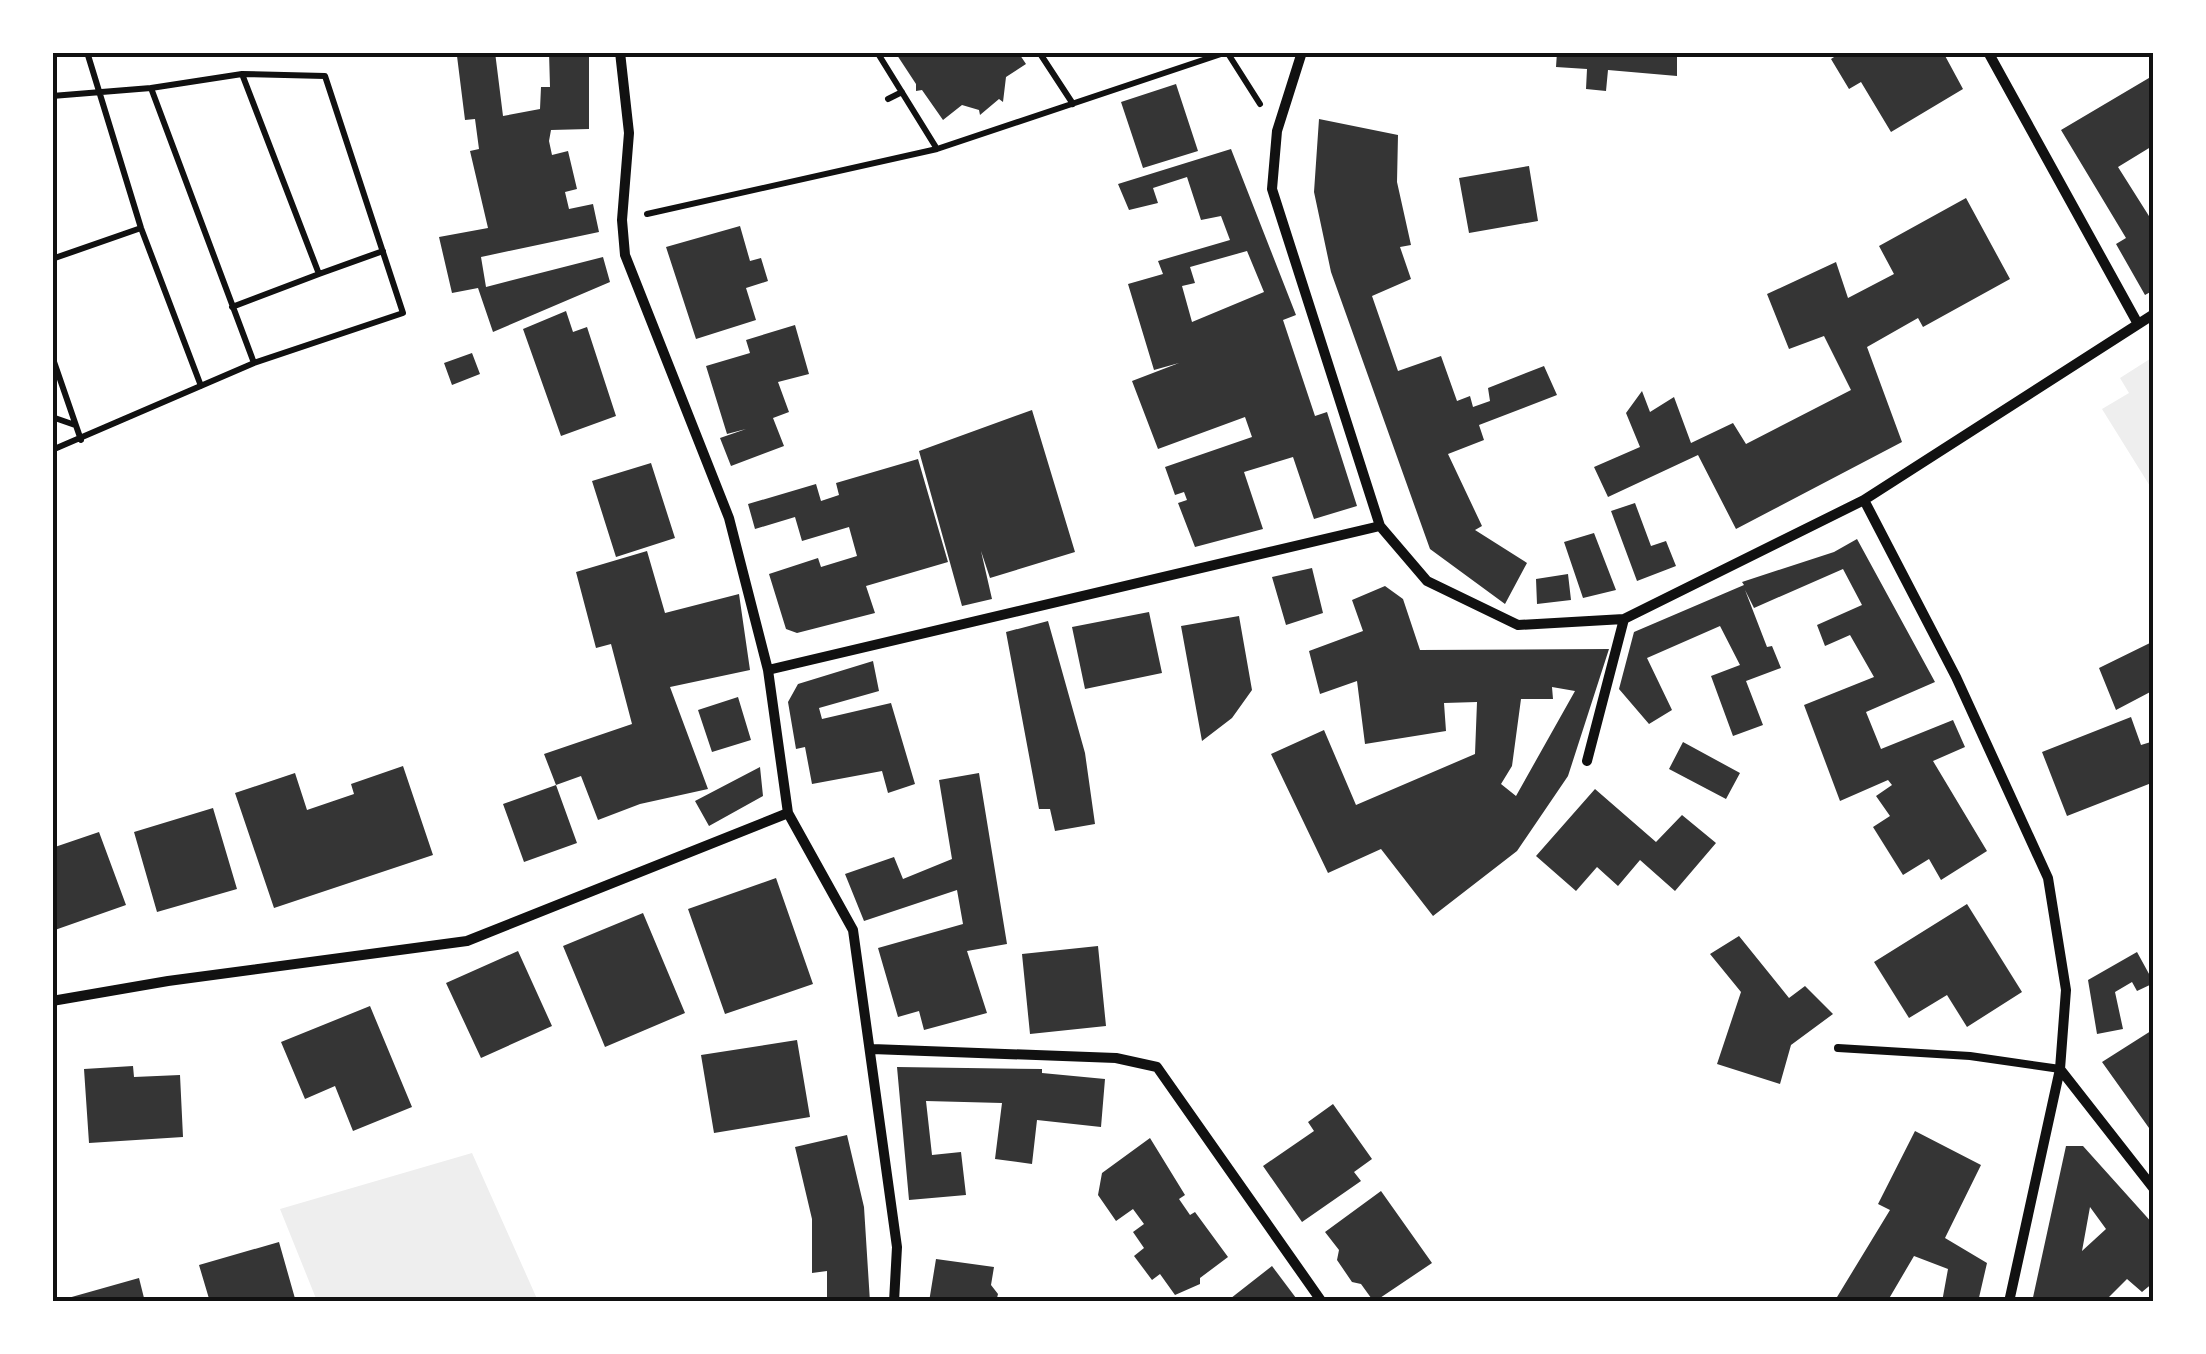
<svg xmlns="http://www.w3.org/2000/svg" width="2206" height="1354" font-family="Roboto,sans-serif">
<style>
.green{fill:#eee}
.building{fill:#353535;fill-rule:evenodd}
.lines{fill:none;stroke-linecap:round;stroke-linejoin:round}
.path{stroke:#111;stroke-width:6}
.service{stroke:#111;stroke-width:8}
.minor{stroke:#111;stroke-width:10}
.neatline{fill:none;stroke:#111;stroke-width:4}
</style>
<rect width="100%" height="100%" fill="#fff"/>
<path class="green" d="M2153,357V491L2102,409L2129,393L2120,378Z
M472,1153L538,1301H317L280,1209Z"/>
<path class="building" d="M495,52L503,116L540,109L541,87H550L549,52H589V129L551,130L549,141L552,155L568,151L577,189L565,192L569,209L593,204L599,232L481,257L486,287L603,257L610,282L493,332L478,288L452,293L439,237L488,228L470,151L479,149L475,119L465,120L457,56Z
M895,52H1018L1026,64L1006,77L1003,102L999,99L980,115L979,110L962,105L943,120L922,90L916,91V84Z
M1557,52H1677V76L1608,70L1606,91L1586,89L1587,69L1556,67Z
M1842,52H1943L1963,89L1891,132L1861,82L1849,89L1831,59Z
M2154,75V145L2118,167L2154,224V290L2145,295L2116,244L2126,238L2061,130Z
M1176,84L1198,151L1143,168L1121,102Z
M1319,119L1398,135L1397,182L1411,245L1400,247L1411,279L1372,296L1398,371L1441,356L1457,401L1470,396L1473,407L1490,401L1488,388L1544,366L1557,395L1479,425L1484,440L1448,454L1482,526L1475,530L1527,563L1505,604L1430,549L1331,272L1314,192Z
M1231,149L1296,315L1283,320L1315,416L1327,412L1357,506L1314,519L1293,457L1244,472L1263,529L1195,547L1178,503L1187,500L1184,492L1175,495L1165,467L1252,437L1245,417L1158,449L1132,381L1179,363L1154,370L1128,284L1163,274L1158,261L1230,240L1221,216L1201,220L1187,177L1153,188L1158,203L1129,210L1118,184ZM1247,251L1264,292L1192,322L1182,286L1195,283L1190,267Z
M1529,166L1538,221L1469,233L1459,178Z
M1966,198L2010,279L1923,327L1918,318L1867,347L1902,442L1736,529L1698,455L1608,497L1594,467L1640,447L1626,413L1642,391L1650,412L1674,397L1691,443L1733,423L1746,444L1851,390L1824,336L1789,349L1767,294L1836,262L1848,298L1894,274L1879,246Z
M740,226L750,261L761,258L768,281L746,288L756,320L696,339L666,247Z
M566,311L573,332L587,327L616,416L561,436L523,329Z
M795,325L809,374L778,382L789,412L773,418L784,446L731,466L720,438L746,429L727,434L706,366L750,353L746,340Z
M472,353L480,374L452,385L444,363Z
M1032,410L1075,552L990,578L981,551L992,599L962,606L919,451Z
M918,459L948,562L866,586L875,613L797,633L786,629L769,574L818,558L821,567L857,556L849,527L802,541L795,517L755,529L748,504L816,484L821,501L839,495L836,483Z
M651,463L675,538L616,557L592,481Z
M1635,503L1651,546L1666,541L1676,566L1637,581L1611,511Z
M1594,533L1616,590L1583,598L1564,542Z
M1857,539L1935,682L1866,712L1881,749L1953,720L1965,747L1933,761L1987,851L1941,880L1929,859L1903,875L1873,827L1890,816L1876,796L1892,785L1888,780L1840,801L1804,705L1874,677L1850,635L1825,646L1817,625L1862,605L1843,569L1754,608L1745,590L1767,647L1772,646L1781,668L1746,681L1763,725L1733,736L1711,676L1740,665L1720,626L1647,658L1672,710L1649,724L1619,689L1634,632L1744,585L1742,582L1834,552Z
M647,551L665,613L739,594L750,670L670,687L708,789L640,804L598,820L581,776L556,785L577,843L524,862L503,804L556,785L544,754L632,724L611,644L596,648L576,572Z
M1312,568L1323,613L1286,625L1272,577Z
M1568,574L1571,600L1537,604L1536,579Z
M1385,586L1403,599L1420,650L1609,649L1568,776L1517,851L1433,916L1381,849L1328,873L1271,754L1324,730L1356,805L1475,754L1477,702L1444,703L1446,731L1365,744L1357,681L1320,694L1309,651L1363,631L1352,600ZM1552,687L1575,691L1516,796L1501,784L1512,766L1521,699H1553Z
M1149,612L1162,673L1085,689L1072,627Z
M1239,616L1252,690L1232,718L1202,741L1181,626Z
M1048,621L1085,753L1095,824L1055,831L1050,809H1039L1006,632Z
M2154,641V690L2116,710L2099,668Z
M873,661L879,691L819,708L822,719L891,703L915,784L888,793L882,771L812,784L805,747L796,749L788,702L798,684Z
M738,697L751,740L712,752L698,710Z
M2131,717L2141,745L2154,741V782L2067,816L2042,752Z
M1683,742L1740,773L1726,799L1669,769Z
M403,766L433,855L274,908L235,793L295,773L307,810L354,794L351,784Z
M760,767L763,796L709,826L695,801Z
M979,773L1007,944L967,951L987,1013L924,1030L919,1011L898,1017L878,948L963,924L957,890L864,921L845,874L894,857L903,879L952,859L939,780Z
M1595,789L1656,842L1682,815L1716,843L1675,891L1640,860L1618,886L1597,867L1576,891L1536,856Z
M213,808L237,889L157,912L134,832Z
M99,832L126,905L52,931V848Z
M776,878L813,984L725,1014L688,909Z
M1967,904L2022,992L1967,1027L1947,995L1909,1018L1874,962Z
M643,913L685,1013L605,1047L563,946Z
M1739,936L1789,998L1805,986L1833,1014L1791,1045L1780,1084L1717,1064L1741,992L1710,954Z
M1098,946L1106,1026L1030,1034L1022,954Z
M518,951L552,1026L481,1058L446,983Z
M2137,952L2154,983L2137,991L2132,982L2115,992L2123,1029L2097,1034L2088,980Z
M370,1006L412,1107L353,1131L335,1086L305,1099L281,1042Z
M2154,1029V1135L2102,1062Z
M797,1040L810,1117L714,1133L701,1055Z
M133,1066L134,1077L180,1075L183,1137L89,1143L84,1069Z
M897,1067L1042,1069V1073L1105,1079L1101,1127L1037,1120L1032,1164L995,1159L1002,1103L926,1101L932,1155L961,1152L966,1195L909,1200Z
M1333,1104L1372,1159L1354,1172L1361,1181L1302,1222L1263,1166L1314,1131L1308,1122Z
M1915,1131L1981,1165L1945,1238L1987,1263L1978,1302H1942L1948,1269L1914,1256L1887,1302H1834L1890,1210L1878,1204Z
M847,1135L864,1207L870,1302H827V1271L812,1273V1219L795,1147Z
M1150,1138L1185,1195L1179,1199L1190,1215L1195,1212L1228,1257L1200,1278V1284L1175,1295L1160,1274L1152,1280L1134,1256L1144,1248L1133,1232L1144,1224L1133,1209L1116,1221L1098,1195L1102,1173Z
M2066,1146H2083L2154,1225V1282L2142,1292L2127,1279L2108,1298L2110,1302H2032ZM2090,1207L2106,1229L2082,1251Z
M1381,1191L1432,1263L1374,1302L1361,1284L1352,1282L1337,1260L1339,1250L1325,1232Z
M279,1242L296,1302H210L199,1265Z
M936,1259L994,1267L991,1285L998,1294L996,1302H929Z
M1272,1266L1299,1302H1226Z
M139,1278L145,1302H61V1300Z"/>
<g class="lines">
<path class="path" d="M87,52L141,228L201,386
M877,52L937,149
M1039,52L1073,104
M1227,52L1260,104
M52,96L151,88
M888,99L902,92
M647,214L937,149L1227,52
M52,259L141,228
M319,274L383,251
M232,307L319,274L242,74
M52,356L81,440
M52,417L75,425
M52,450L254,363L403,313L325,76L242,74L151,88L254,363"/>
<path class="service" d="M1838,1048L1970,1056L2060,1069"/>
<path class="minor" d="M620,52L629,133L622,220L625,255L729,518L768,670L788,813L853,930L897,1247L894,1302
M1302,52L1277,131L1272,189L1380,526
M1988,52L2138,324
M1864,500L1956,677L2048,878L2066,990L2060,1069L2009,1302
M768,670L1380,526L1427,581L1518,625L1624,619L1864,500L2154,314
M1587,761L1624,619
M52,1001L168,981L467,941L788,813
M872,1049L1116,1058L1157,1067L1322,1302
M2060,1069L2154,1189"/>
</g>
<rect width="2206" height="1354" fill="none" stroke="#ffffff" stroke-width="110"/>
<rect x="55" y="55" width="2096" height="1244" class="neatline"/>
</svg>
